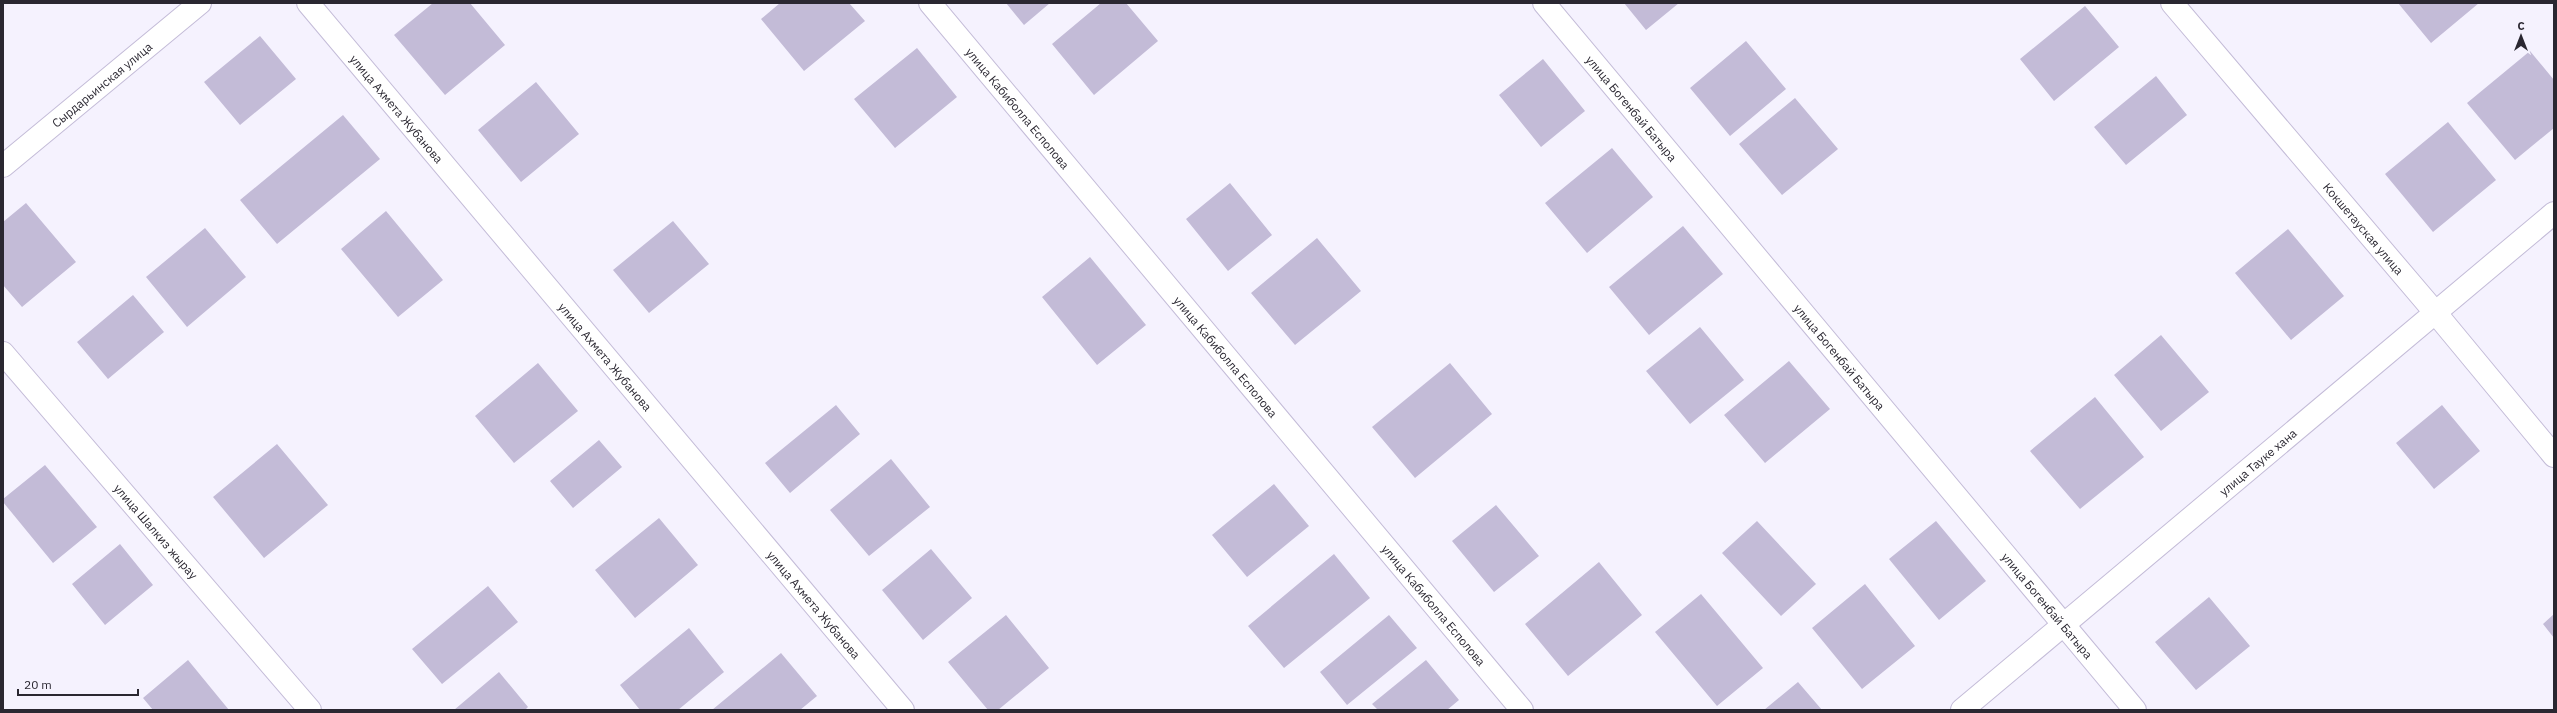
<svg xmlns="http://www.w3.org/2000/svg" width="2557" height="713" font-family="'IBM Plex Sans',sans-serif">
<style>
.building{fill:#c3bbd7}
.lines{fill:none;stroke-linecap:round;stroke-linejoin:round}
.minor-casing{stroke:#c4bcd8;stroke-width:24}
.minor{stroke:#fff;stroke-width:22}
.labels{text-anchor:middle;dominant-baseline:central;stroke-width:3;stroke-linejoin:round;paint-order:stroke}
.street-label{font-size:12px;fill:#2a2731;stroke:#f5f2fe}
</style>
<rect width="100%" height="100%" fill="#f5f2fe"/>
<path class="building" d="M433,3H470L505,45L445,95L394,35Z
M780,3H849L865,21L804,71L761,19Z
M1006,3H1050L1024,25Z
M1101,3H1126L1158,41L1094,95L1052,44Z
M1624,3H1679L1646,30Z
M2398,3H2479L2431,43Z
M2085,6L2119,47L2054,101L2020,59Z
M260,36L296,79L240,125L204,82Z
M1746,41L1786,89L1730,136L1690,88Z
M917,48L957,97L895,148L854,99Z
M2530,51L2554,80V128L2515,160L2467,103Z
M1543,59L1585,111L1541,147L1499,95Z
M2156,76L2187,115L2126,165L2094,127Z
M536,82L579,134L521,182L478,130Z
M1795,98L1838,149L1782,195L1739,144Z
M343,115L380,159L277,244L240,200Z
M2448,122L2496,180L2433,232L2385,174Z
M1612,148L1653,197L1587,253L1545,203Z
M1230,183L1272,235L1228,271L1186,219Z
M26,203L76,262L22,307L3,285V222Z
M386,211L443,280L398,317L341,249Z
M673,221L709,264L649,313L613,270Z
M1683,226L1723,274L1649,335L1609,287Z
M205,228L246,277L187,327L146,277Z
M2288,229L2344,296L2291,340L2235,273Z
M1317,238L1361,291L1295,345L1251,293Z
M1090,257L1146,325L1097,365L1042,297Z
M133,295L164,332L108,379L77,342Z
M1700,327L1744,380L1690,424L1646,371Z
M2161,335L2209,392L2161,431L2114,375Z
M1789,361L1830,409L1765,463L1724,415Z
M538,363L578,411L514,463L475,416Z
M1450,363L1492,414L1415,478L1372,427Z
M2095,397L2144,457L2080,509L2030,451Z
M836,405L860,434L790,493L765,463Z
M2442,405L2480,451L2434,489L2396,443Z
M599,440L622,467L573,508L550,481Z
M277,444L328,505L264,558L213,497Z
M891,459L930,507L869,556L830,510Z
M45,465L97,527L53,563L3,502V499Z
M1274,484L1309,526L1247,577L1212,535Z
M1496,505L1539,556L1494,592L1452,541Z
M659,518L698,565L635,618L595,570Z
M1757,521L1816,584L1781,616L1722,553Z
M1936,521L1986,581L1939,620L1889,559Z
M120,544L153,585L105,625L72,584Z
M931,549L972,598L923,640L882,590Z
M1334,554L1370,598L1284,668L1248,626Z
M1599,562L1642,615L1568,676L1525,624Z
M1865,584L1915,646L1862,689L1812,628Z
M488,586L518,622L442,684L412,649Z
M1701,594L1763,668L1717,706L1655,632Z
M2209,597L2250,646L2196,690L2155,642Z
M2554,614V638L2543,624Z
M1006,615L1049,668L998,710H988L948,662Z
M1389,615L1417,648L1347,705L1320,672Z
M689,628L724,672L678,710H640L620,685Z
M781,653L817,696L800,710H712Z
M188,660L229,710H153L143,698Z
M1426,660L1459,700L1447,710H1378L1372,704Z
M499,672L528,707L525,710H454Z
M1798,682L1822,710H1764Z"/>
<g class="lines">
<defs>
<g id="minor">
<path id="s1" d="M308,3L903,710"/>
<path id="s2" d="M930,3L1522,710"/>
<path id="s3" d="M1544,3L2135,710"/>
<path id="s4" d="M2172,3L2434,311L2554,456"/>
<path id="s5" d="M3,166L200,3"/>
<path id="s6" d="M3,353L310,710"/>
<path id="s7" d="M1962,710L2554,213"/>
</g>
</defs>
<use href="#minor" class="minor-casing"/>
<use href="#minor" class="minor"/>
</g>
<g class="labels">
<g class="street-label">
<text stroke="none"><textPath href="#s5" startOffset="128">Сырдарьинская улица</textPath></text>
<text stroke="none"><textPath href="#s2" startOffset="137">улица Кабиболла Есполова</textPath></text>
<text stroke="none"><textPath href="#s3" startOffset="137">улица Богенбай Батыра</textPath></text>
<text stroke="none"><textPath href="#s1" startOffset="138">улица Ахмета Жубанова</textPath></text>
<text stroke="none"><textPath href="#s4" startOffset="296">Кокшетауская улица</textPath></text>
<text stroke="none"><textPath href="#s1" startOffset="462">улица Ахмета Жубанова</textPath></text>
<text stroke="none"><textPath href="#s2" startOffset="461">улица Кабиболла Есполова</textPath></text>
<text stroke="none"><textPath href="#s3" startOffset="461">улица Богенбай Батыра</textPath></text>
<text stroke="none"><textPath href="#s7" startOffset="386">улица Тауке хана</textPath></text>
<text stroke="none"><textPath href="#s6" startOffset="235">улица Шалкиз жырау</textPath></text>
<text stroke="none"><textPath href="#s1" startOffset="786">улица Ахмета Жубанова</textPath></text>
<text stroke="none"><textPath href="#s2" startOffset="785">улица Кабиболла Есполова</textPath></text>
<text stroke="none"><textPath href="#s3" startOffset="785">улица Богенбай Батыра</textPath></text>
</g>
</g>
<rect width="2557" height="713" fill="none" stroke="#2a2731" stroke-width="8"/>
<g transform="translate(2521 36)" stroke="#f5f2fe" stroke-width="3" paint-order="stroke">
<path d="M0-3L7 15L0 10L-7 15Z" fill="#2a2731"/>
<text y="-6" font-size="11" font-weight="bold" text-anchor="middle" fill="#2a2731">С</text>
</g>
<path d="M18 689v6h120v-6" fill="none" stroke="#2a2731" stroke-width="2"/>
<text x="24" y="689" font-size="12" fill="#2a2731" stroke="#f5f2fe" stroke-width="3" paint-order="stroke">20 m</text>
</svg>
